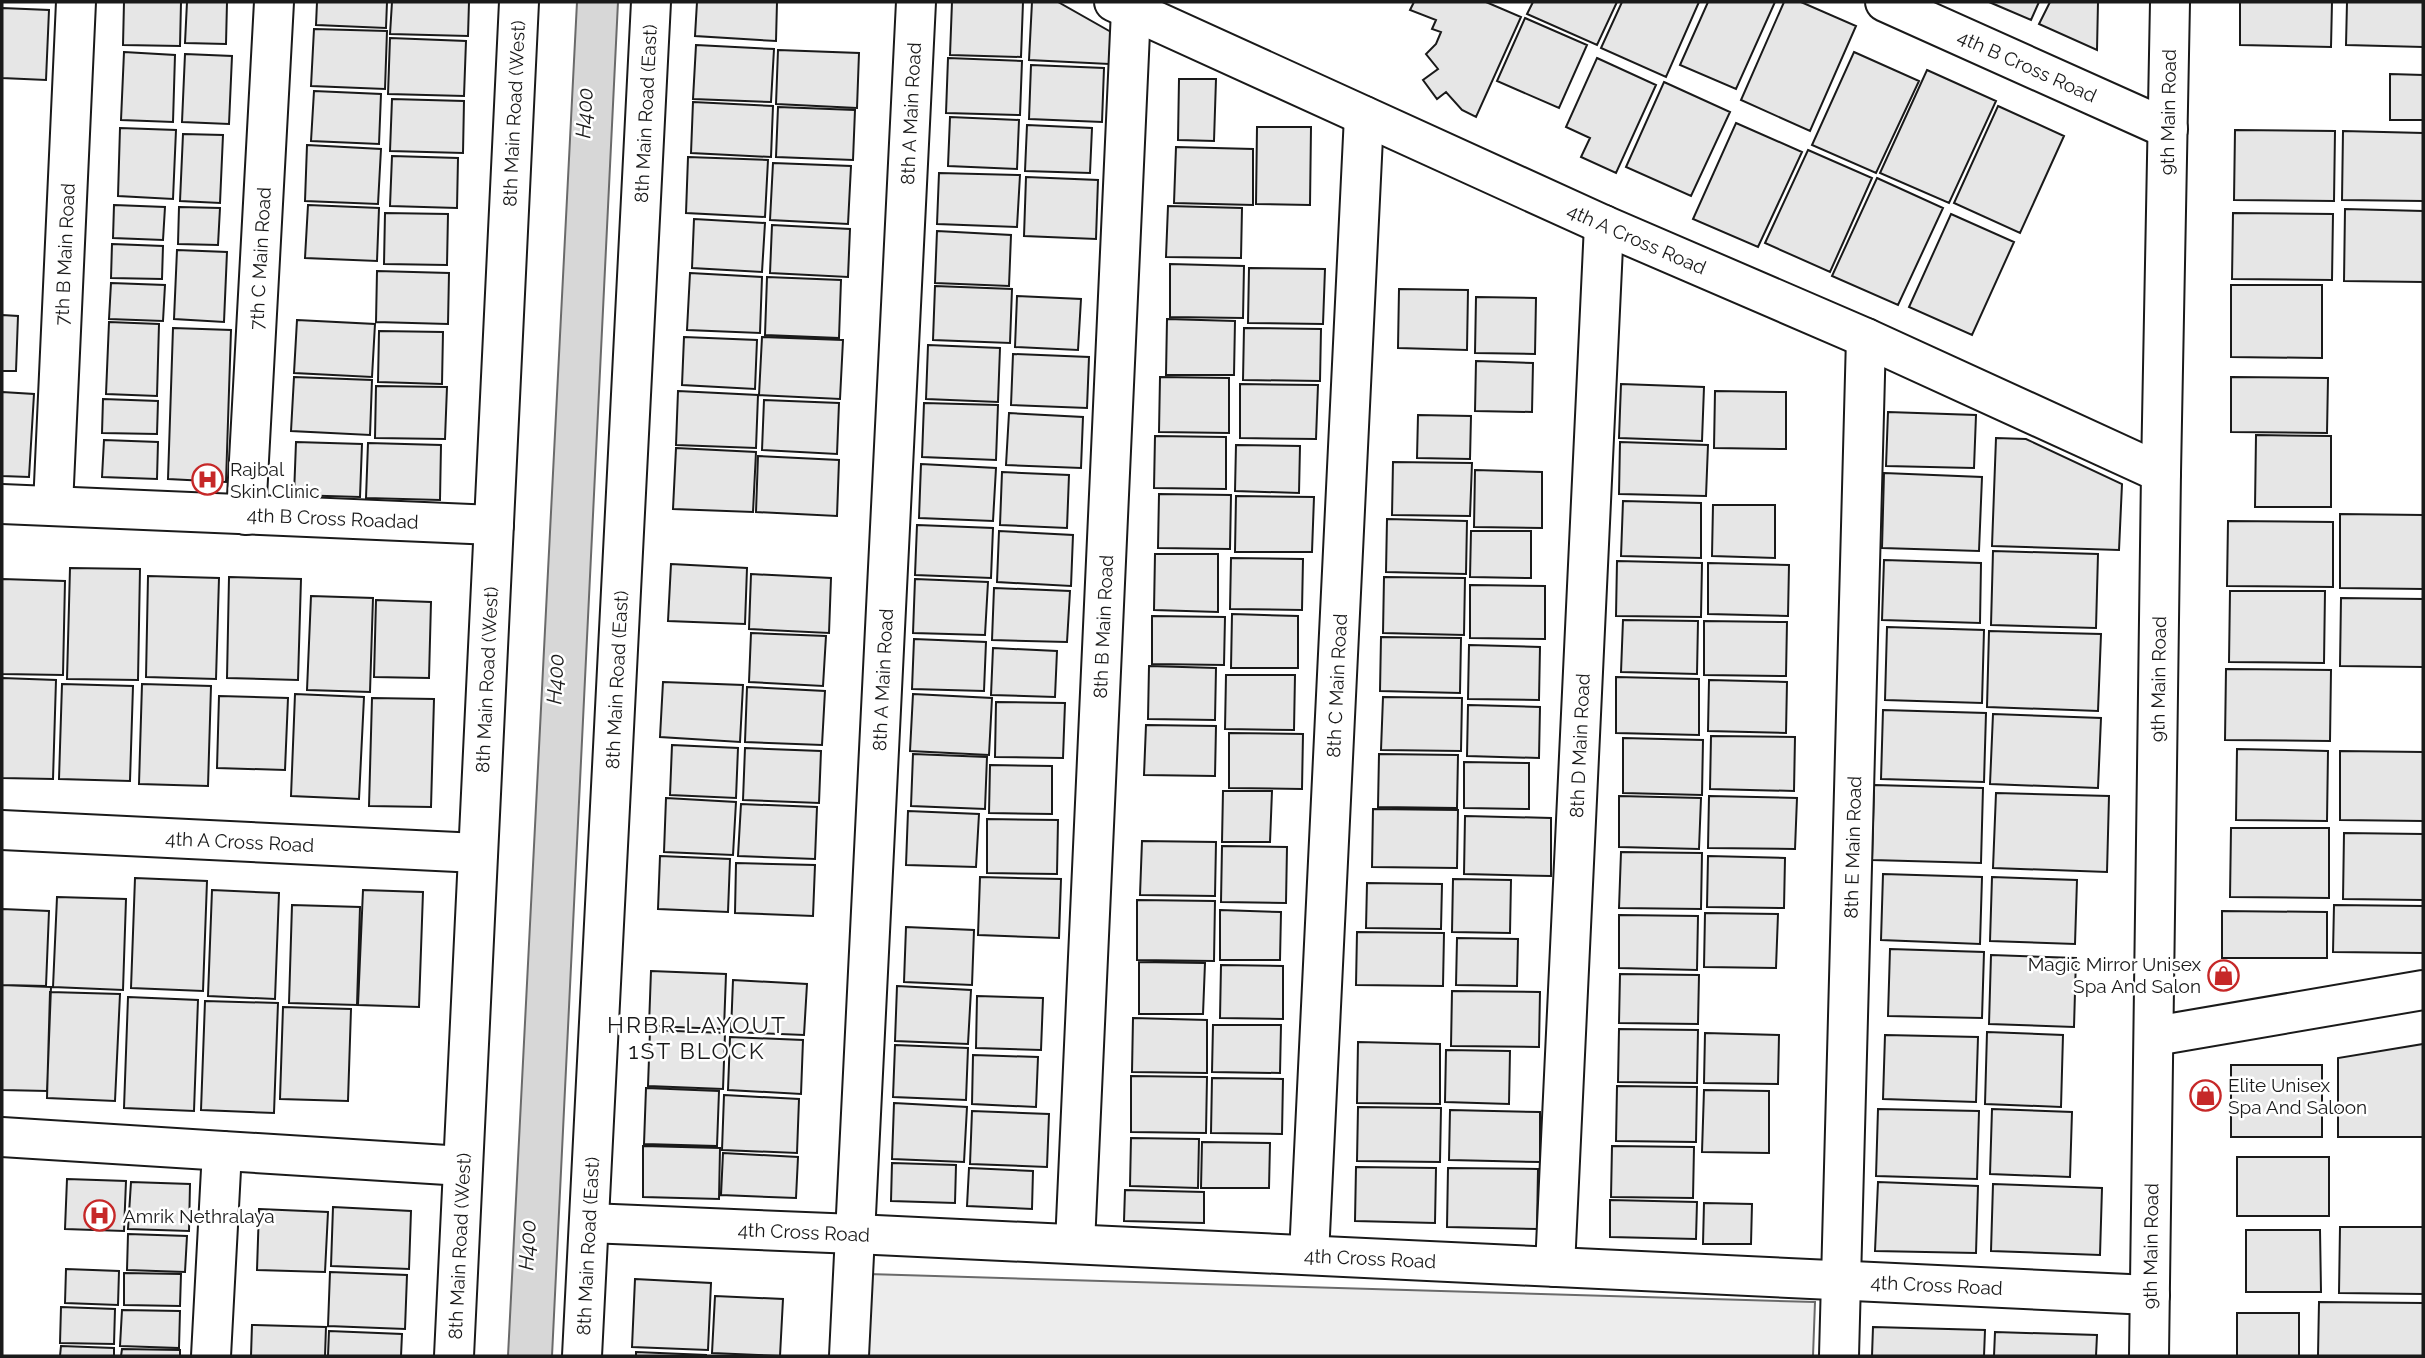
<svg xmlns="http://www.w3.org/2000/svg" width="2425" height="1358" font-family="Raleway,sans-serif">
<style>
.built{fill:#ededed;stroke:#6a6a6a;stroke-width:2}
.water{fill:#d7d7d7;stroke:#6a6a6a;stroke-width:2}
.building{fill:#e6e6e6;stroke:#1a1a1a;stroke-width:2}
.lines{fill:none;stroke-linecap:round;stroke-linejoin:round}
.minor-casing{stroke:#1a1a1a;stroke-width:42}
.tertiary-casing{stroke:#1a1a1a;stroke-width:42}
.minor{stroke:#fff;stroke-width:38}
.tertiary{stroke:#fff;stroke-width:38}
.labels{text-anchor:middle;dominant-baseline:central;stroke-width:5;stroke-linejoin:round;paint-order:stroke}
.street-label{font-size:19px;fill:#1a1a1a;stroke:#fff}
.poi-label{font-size:19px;fill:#1a1a1a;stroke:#fff;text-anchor:start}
.water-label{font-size:21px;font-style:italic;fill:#1a1a1a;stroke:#fff}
.quarter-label{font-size:23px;letter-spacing:2px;fill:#1a1a1a;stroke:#fff}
</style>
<rect width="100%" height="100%" fill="#fff"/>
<path class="built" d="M868,1274L1815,1302L1813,1356H866Z"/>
<path class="water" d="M577,2H618L552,1356H508Z"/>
<path class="building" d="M124,2H181L180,46L123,45Z
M187,2H227L226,44L185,43Z
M317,2H387L386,28L316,25Z
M392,2H469L468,36L390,34Z
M697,2H777L776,41L695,36Z
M952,2H1023L1021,57L950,55Z
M1032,2H1058L1111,32L1109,64L1029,60Z
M1414,2H1486L1521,17L1476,117L1462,110L1446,92L1437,99L1423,80L1438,69L1426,54L1436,44L1441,32L1432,29L1436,20L1410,10Z
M1533,2H1617L1597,45L1527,14Z
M1622,2H1699L1666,77L1601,48Z
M1708,2H1775L1736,89L1680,65Z
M1784,2H1801L1856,26L1810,131L1741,100Z
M1989,2H2039L2031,20Z
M2050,2H2098L2097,50L2039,24Z
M2240,2H2332L2331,47L2240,45Z
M2347,2H2423V47L2346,45Z
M2,8L49,10L46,80L2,78Z
M1525,18L1587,45L1559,108L1497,81Z
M314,29L387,31L385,89L311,86Z
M390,38L466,41L464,96L388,94Z
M696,45L774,49L771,102L693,99Z
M778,50L859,53L857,108L776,104Z
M124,52L175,55L173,122L121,120Z
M1854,52L1919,81L1876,173L1812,145Z
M185,54L232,56L229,124L182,122Z
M948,58L1022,61L1020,115L946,113Z
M1597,58L1656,85L1616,173L1581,157L1590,138L1566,127Z
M1031,65L1104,68L1102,122L1029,119Z
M1927,70L1996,101L1949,203L1880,173Z
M2390,74L2423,75V120H2390Z
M1179,79H1216L1214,141L1178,140Z
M1664,82L1730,112L1691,196L1626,167Z
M314,91L381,94L379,144L311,141Z
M392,99L464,101L463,153L390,151Z
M693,102L773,106L771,157L691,153Z
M1998,106L2064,136L2020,233L1954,203Z
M778,107L855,110L853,160L776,157Z
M950,117L1019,120L1017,169L948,166Z
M1736,123L1802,152L1758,247L1693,219Z
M1027,125L1092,128L1090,173L1025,171Z
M1257,127H1311L1310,205L1256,204Z
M120,128L176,130L173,199L118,196Z
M2235,130L2335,131L2334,201L2234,200Z
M2343,131L2423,133V201L2342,200Z
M183,134L223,135L220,203L180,201Z
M307,145L381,149L378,204L305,201Z
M1176,147L1253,149V205L1174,203Z
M1808,150L1872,178L1830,272L1765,243Z
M392,156L458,158L457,208L390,206Z
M688,157L768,160L765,217L686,213Z
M773,163L851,166L848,224L770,220Z
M939,173L1020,175L1017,227L937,224Z
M1026,177L1098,180L1096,239L1024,236Z
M1877,178L1943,208L1898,305L1832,276Z
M114,205L165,207L163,240L113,238Z
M308,205L379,208L377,261L305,258Z
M1168,206L1242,208L1241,258L1166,257Z
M179,207L220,208L218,245L178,244Z
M2345,209L2423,211V282L2344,281Z
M385,213L448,214L447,265L384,264Z
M2233,213L2333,214L2332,280L2232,279Z
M1951,214L2014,242L1972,335L1909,307Z
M694,219L765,223L762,272L692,268Z
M772,225L850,229L848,277L770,273Z
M937,231L1011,235L1009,286L935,283Z
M112,244L163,246L162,279L111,278Z
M177,250L227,252L224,322L174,319Z
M1170,264L1244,266L1243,318L1170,317Z
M1249,268L1325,269L1323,324L1248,323Z
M377,271L449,273L448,324L376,322Z
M690,273L762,277L760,333L687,330Z
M767,277L841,280L839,338L765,335Z
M111,283L165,285L163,321L109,319Z
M2231,285H2322V358L2231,357Z
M935,286L1012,289L1010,343L933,340Z
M1399,289L1468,290L1467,350L1398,348Z
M1017,296L1081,299L1078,350L1015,347Z
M1476,297L1536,298L1535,354L1475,353Z
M2,315L18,316L16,371H2Z
M1167,319L1235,321L1234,375H1166Z
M297,320L375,324L372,377L294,373Z
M109,322L159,324L157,396L106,394Z
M173,328L231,330L226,482L168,479Z
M1244,328L1321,329L1320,381L1243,380Z
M379,331L443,332L442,384L378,382Z
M684,337L757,340L755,389L682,385Z
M762,337L843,340L840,399L759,395Z
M928,345L1000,348L998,402L926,399Z
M1013,354L1089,357L1087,408L1011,405Z
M1476,361L1533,363L1532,412L1475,411Z
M294,377L372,380L370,435L291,431Z
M1160,377L1229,378V433L1159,432Z
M2231,377L2328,378L2327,433L2231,432Z
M1240,384L1318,385L1316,439L1240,438Z
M1621,384L1704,387L1702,441L1619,438Z
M376,386L447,387L445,439L375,438Z
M678,391L758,395L756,448L676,445Z
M1715,391L1786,392V449L1714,448Z
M2,392L34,394L29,477L2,476Z
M103,399L158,401L157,434L102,433Z
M764,400L839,403L837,454L762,450Z
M924,403L998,405L996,460L922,457Z
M1888,412L1976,415L1974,468L1886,466Z
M1009,413L1083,417L1081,468L1006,465Z
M1418,415L1471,416L1470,459L1417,458Z
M2256,435L2331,436V507H2255Z
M1155,436L1226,437V489L1154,488Z
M1996,438L2026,439L2122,484L2119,550L1992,546Z
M104,440L158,442L157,479L102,477Z
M296,442L362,444L360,497L294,495Z
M1620,442L1708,445L1706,496L1619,494Z
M368,443L441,445L440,500L366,498Z
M1236,445L1300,446L1299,493L1235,491Z
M676,448L756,452L753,512L673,509Z
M758,456L839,460L837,516L756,512Z
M1393,462L1472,463L1470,516L1392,515Z
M921,464L996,468L993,521L919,518Z
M1475,470L1542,472V528L1474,527Z
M1002,472L1069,475L1067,528L1000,525Z
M1884,473L1982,477L1979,551L1882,548Z
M1159,494L1231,495L1230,549L1158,548Z
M1236,496L1314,497L1312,552H1235Z
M1623,501L1701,503V558L1621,556Z
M1713,505H1775V558L1712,556Z
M2340,514L2423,515V589L2340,588Z
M1387,519L1467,521L1466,574L1386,572Z
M2228,521L2333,522V587L2227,586Z
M917,525L993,528L991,578L915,575Z
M999,531L1073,535L1071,586L997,582Z
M1471,531H1531V578L1470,577Z
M1993,551L2098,554L2096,628L1991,625Z
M1155,554H1218V612L1154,610Z
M1231,558L1303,559L1302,610L1230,609Z
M1884,560L1981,563L1980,623L1882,620Z
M1617,561L1702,563L1701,617L1616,616Z
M1708,563L1789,565L1788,616L1708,614Z
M671,564L747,568L745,624L668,621Z
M70,568L140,569L138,680L67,679Z
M751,574L831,578L829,633L749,629Z
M148,576L219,578L216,679L146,677Z
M229,577L301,579L298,680L227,678Z
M1384,577L1465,578L1464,635L1383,633Z
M2,579L65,581L63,675L2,674Z
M915,579L988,582L985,635L913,633Z
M1470,585L1545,586V639L1470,638Z
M994,588L1070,591L1067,642L992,640Z
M2230,591H2325L2324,663L2229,662Z
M311,596L373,598L370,692L307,690Z
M2341,598L2423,599V667L2340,666Z
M376,600L431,602L429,678L374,677Z
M1232,614L1298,616V668H1231Z
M1152,616L1225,617L1224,665L1152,664Z
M1623,620L1698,621L1697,674L1621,672Z
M1704,621L1787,622L1786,676L1704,675Z
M1887,627L1984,630L1982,703L1885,700Z
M1989,631L2101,634L2098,711L1987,707Z
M751,633L826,636L823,686L749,682Z
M1381,637L1461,638L1460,693L1380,691Z
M914,639L986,642L984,691L912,689Z
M1469,645L1540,647L1539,700L1468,699Z
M993,648L1057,651L1055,697L991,695Z
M1149,666L1216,668L1215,720L1148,719Z
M2226,669L2331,670L2330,741L2225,740Z
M1226,675H1295L1294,730L1225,729Z
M1616,677L1699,679V735L1616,733Z
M2,678L56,680L53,779L2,778Z
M1709,680L1787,682L1786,733L1708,731Z
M663,682L743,685L740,742L660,737Z
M62,684L133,686L130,781L59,779Z
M142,684L211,686L208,786L139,784Z
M747,687L825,691L822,745L745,742Z
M295,694L364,697L359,799L291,796Z
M913,694L992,698L989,755L910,751Z
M219,696L288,698L285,770L217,768Z
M1383,697L1462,698L1461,751L1381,750Z
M372,698L434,699L431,807L369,806Z
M996,702L1065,703L1063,758L995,757Z
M1468,705L1540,707L1539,758L1467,756Z
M1883,710L1986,713L1984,782L1881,779Z
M1993,714L2101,718L2098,788L1990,784Z
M1146,725L1216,726L1215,776L1144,775Z
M1229,733L1303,734L1302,789L1229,788Z
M1711,736L1795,737L1794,791L1710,789Z
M1623,738L1703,740L1702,795L1623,793Z
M672,745L738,748L736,798L670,795Z
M745,748L821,751L819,803L743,800Z
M2237,749L2328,751L2327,821L2236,820Z
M2340,751L2423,752V821L2340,820Z
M913,754L987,757L985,809L911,806Z
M1379,754L1458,755L1457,808L1378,807Z
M1464,762L1529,763V809L1464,808Z
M990,765L1052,766V814L989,813Z
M1874,785L1983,788L1981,863L1872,860Z
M1223,791H1272L1270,842H1222Z
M1996,793L2109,796L2107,872L1993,868Z
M1619,796L1701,798L1699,849L1619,847Z
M1709,796L1797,798L1795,849L1708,848Z
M666,798L736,802L733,855L664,852Z
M741,804L817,807L815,859L738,856Z
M1373,809L1458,810L1457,868L1372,867Z
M908,811L979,814L976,867L906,865Z
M1465,816L1551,818V876L1464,874Z
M987,819L1058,820L1057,874L987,873Z
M2231,828H2329V898L2230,897Z
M2344,833L2423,834V900L2343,899Z
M1142,841L1216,842L1215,896L1140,895Z
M1222,846L1287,847L1286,903L1221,902Z
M1621,852L1702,853L1701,909L1619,908Z
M660,856L730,859L728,912L658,909Z
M1708,856L1785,858L1784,908L1707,907Z
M736,863L815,865L813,916L735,913Z
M1883,874L1982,877L1980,944L1881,940Z
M980,877L1061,879L1059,938L978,935Z
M1992,877L2077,880L2075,944L1990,941Z
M135,878L207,881L203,991L131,988Z
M1453,879L1511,880L1510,933L1452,932Z
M1367,883L1442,884L1441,929L1366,928Z
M212,890L279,893L275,999L208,996Z
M363,890L423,892L419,1007L358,1005Z
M57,897L126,899L123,990L53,987Z
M1137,900L1215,901L1214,961L1137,960Z
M292,905L360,907L357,1005L289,1003Z
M2334,905L2423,906V953L2333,952Z
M2,909L49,911L46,986L2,985Z
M1220,910L1281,912L1280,960H1220Z
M2222,911L2327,912V958H2222Z
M1705,913L1778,914L1776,968L1704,967Z
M1619,915L1698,916L1697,970L1619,968Z
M906,927L974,930L972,985L904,982Z
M1357,932L1444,933L1443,986L1356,985Z
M1457,938L1518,939L1517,986L1456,985Z
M1890,949L1984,952L1982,1018L1888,1016Z
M1991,955L2076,958L2074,1027L1989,1024Z
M1139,962L1205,963L1203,1014H1139Z
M1221,965L1283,966V1019L1220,1018Z
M651,971L726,974L724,1029L649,1026Z
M1620,974L1699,975L1698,1024L1619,1023Z
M733,980L807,984L804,1035L731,1032Z
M2,985L51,987L47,1091L2,1090Z
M897,986L971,990L968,1044L895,1041Z
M1452,991L1540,992L1539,1047L1451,1046Z
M50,992L120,994L115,1101L47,1098Z
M977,996L1043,998L1041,1050L976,1048Z
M128,997L198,1000L194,1111L124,1108Z
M205,1001L278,1003L274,1113L201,1110Z
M283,1007L351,1009L348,1101L280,1099Z
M1133,1018L1207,1020V1073L1132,1072Z
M1213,1025H1281L1280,1073L1212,1072Z
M1619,1029L1698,1030L1697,1083L1618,1082Z
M650,1030L725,1033L723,1089L648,1086Z
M1987,1032L2063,1035L2061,1107L1985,1104Z
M1705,1033L1779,1035L1778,1084L1704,1083Z
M1885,1035L1978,1037L1976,1102L1883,1099Z
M730,1037L803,1040L801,1094L728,1090Z
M1358,1042L1440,1044V1104L1357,1103Z
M2423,1044V1137H2338V1058Z
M895,1045L968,1048L966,1100L893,1097Z
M1446,1050L1510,1051L1509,1104L1445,1102Z
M973,1055L1038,1057L1036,1107L972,1104Z
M2231,1065H2322V1137H2231Z
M1131,1076L1207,1077L1206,1133L1131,1132Z
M1212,1078L1283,1079L1282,1134L1211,1133Z
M1617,1086L1697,1087L1696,1142L1616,1141Z
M646,1088L719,1091L717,1146L644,1144Z
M1704,1090L1769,1091V1153L1702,1152Z
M724,1095L799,1099L797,1153L722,1150Z
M894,1103L967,1107L964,1162L892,1159Z
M1358,1107L1441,1108L1440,1162L1357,1161Z
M1878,1109L1979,1111L1977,1179L1876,1176Z
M1992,1109L2072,1112L2070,1177L1990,1174Z
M1450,1110L1540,1112V1162L1449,1160Z
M972,1111L1049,1114L1047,1167L970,1164Z
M1131,1138L1199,1139L1198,1188L1130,1186Z
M1202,1142L1270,1143L1269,1188H1201Z
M643,1146L720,1148L719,1199L643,1197Z
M1612,1146L1694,1147L1693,1198L1611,1197Z
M723,1153L798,1157L796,1198L721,1195Z
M2237,1157H2329V1216H2237Z
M892,1163L956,1165L955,1203L891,1201Z
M1356,1167L1436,1168L1435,1223L1355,1221Z
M969,1168L1033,1171L1032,1209L967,1206Z
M1448,1168L1538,1169L1537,1229L1447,1227Z
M67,1179L126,1181L124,1231L65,1229Z
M131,1182L190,1184L189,1231L128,1229Z
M1878,1182L1978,1186L1976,1253L1875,1251Z
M1993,1184L2102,1188L2100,1255L1991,1251Z
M1125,1190L1204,1192V1223L1124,1221Z
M1610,1200L1697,1202L1696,1239L1610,1237Z
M1704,1203L1752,1204L1751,1244H1703Z
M333,1207L411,1211L409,1269L331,1266Z
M259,1209L328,1212L325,1272L257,1270Z
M2340,1227H2423V1294L2339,1293Z
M2246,1230H2320L2321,1292H2246Z
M128,1234L187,1236L185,1272L127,1270Z
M66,1269L119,1271L118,1305L65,1303Z
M330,1272L407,1275L405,1329L328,1326Z
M124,1273L181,1274L180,1306L124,1305Z
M635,1279L711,1283L708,1350L632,1347Z
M715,1296L783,1299L780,1356L712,1353Z
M2319,1302L2423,1303V1356H2318Z
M61,1307L115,1309L114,1344L60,1343Z
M122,1310L180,1311L179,1348L120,1346Z
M2237,1313H2299V1356H2237Z
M252,1325L326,1327L325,1356H251Z
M1873,1327L1985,1330L1984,1356H1872Z
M329,1331L402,1334L401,1356H328Z
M1995,1332L2097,1335L2096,1356H1994Z
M61,1346L114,1348V1356H60Z
M122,1349L180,1350V1356H121Z
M636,1352L706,1355V1356H636Z"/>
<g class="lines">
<defs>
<g id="minor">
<path id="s1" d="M1114,2L1604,225L1866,338L2161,473"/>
<path id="s2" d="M1885,2L2168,129"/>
<path id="s3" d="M2,504L494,525"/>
<path id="s4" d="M53,506L76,2"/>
<path id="s5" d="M246,515L274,2"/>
<path id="s6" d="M2,830L478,853"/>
<path d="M2155,1036L2423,990"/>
<path d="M2,1137L463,1166"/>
<path id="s7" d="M589,1223L855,1234L2150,1295"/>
<path id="s8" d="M1075,1244L1131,10"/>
<path id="s9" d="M1309,1255L1364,116"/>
<path id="s10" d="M1555,1267L1604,225"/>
<path d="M211,1356L222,1151"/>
<path id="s11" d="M454,1356L519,2"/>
<path id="s12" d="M582,1356L651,2"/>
<path id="s13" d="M849,1356L916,2"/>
<path id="s14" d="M1839,1356L1866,338"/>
</g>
<g id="tertiary">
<path id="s15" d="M2149,1356L2161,473L2170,2"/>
</g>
</defs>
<use href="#minor" class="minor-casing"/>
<use href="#tertiary" class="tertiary-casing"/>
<use href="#minor" class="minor"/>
<use href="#tertiary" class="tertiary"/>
</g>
<defs>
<symbol id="hospital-ring" viewBox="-11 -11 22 22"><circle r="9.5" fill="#fff" stroke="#c62828" stroke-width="1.5"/><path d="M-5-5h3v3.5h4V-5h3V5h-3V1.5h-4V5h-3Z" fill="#c62828"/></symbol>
<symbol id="shop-ring" viewBox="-11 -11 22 22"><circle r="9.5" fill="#fff" stroke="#c62828" stroke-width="1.5"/><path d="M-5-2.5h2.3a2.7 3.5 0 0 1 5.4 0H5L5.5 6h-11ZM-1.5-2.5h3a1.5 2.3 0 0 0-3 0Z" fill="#c62828"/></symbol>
</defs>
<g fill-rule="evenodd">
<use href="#hospital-ring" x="190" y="462" width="35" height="35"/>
<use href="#shop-ring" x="2206" y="958" width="35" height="35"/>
<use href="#shop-ring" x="2188" y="1078" width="35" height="35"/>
<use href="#hospital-ring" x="82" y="1198" width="35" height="35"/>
</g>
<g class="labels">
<g class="street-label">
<text stroke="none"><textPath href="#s2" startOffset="156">4th B Cross Road</textPath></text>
<text stroke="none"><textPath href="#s15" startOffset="1244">9th Main Road</textPath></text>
<text stroke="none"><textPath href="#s11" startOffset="1244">8th Main Road (West)</textPath></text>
<text stroke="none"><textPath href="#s12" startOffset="1244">8th Main Road (East)</textPath></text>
<text stroke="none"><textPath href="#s13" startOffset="1244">8th A Main Road</textPath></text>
<text stroke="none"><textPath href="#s1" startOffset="574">4th A Cross Road</textPath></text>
<text stroke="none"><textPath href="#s4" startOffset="252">7th B Main Road</textPath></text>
<text stroke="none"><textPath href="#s5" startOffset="257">7th C Main Road</textPath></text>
<text stroke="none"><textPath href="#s3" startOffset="331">4th B Cross Roadad</textPath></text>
<text stroke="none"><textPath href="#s8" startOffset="618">8th B Main Road</textPath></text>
<text stroke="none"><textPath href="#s11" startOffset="677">8th Main Road (West)</textPath></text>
<text stroke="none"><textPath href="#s12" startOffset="677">8th Main Road (East)</textPath></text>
<text stroke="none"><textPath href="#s13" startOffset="677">8th A Main Road</textPath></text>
<text stroke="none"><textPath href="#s15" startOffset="677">9th Main Road</textPath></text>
<text stroke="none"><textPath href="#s9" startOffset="570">8th C Main Road</textPath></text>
<text stroke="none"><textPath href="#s10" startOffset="522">8th D Main Road</textPath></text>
<text stroke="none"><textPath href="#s6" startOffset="238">4th A Cross Road</textPath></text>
<text stroke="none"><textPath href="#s14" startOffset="509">8th E Main Road</textPath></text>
<text stroke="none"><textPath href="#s7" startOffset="215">4th Cross Road</textPath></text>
<text stroke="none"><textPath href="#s11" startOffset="110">8th Main Road (West)</textPath></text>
<text stroke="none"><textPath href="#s12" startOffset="110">8th Main Road (East)</textPath></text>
<text stroke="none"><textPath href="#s15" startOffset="110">9th Main Road</textPath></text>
<text stroke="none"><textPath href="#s7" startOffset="782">4th Cross Road</textPath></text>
<text stroke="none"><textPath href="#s7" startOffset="1349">4th Cross Road</textPath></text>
</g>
<g class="poi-label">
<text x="230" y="469">Rajbal<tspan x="230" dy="22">Skin Clinic</tspan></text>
<text x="2201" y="964" text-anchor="end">Magic Mirror Unisex<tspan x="2201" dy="22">Spa And Salon</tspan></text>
<text x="2228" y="1085">Elite Unisex<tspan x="2228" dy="22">Spa And Saloon</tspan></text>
<text x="123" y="1216">Amrik Nethralaya</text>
</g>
<g class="water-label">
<text transform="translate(584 113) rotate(-87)">H400</text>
<text transform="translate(555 679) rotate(-87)">H400</text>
<text transform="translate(527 1245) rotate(-87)">H400</text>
</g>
<g class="quarter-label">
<text x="697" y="1024">HRBR LAYOUT<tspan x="697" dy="26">1ST BLOCK</tspan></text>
</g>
</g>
<rect width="2425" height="1358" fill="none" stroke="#1a1a1a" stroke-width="7"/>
</svg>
